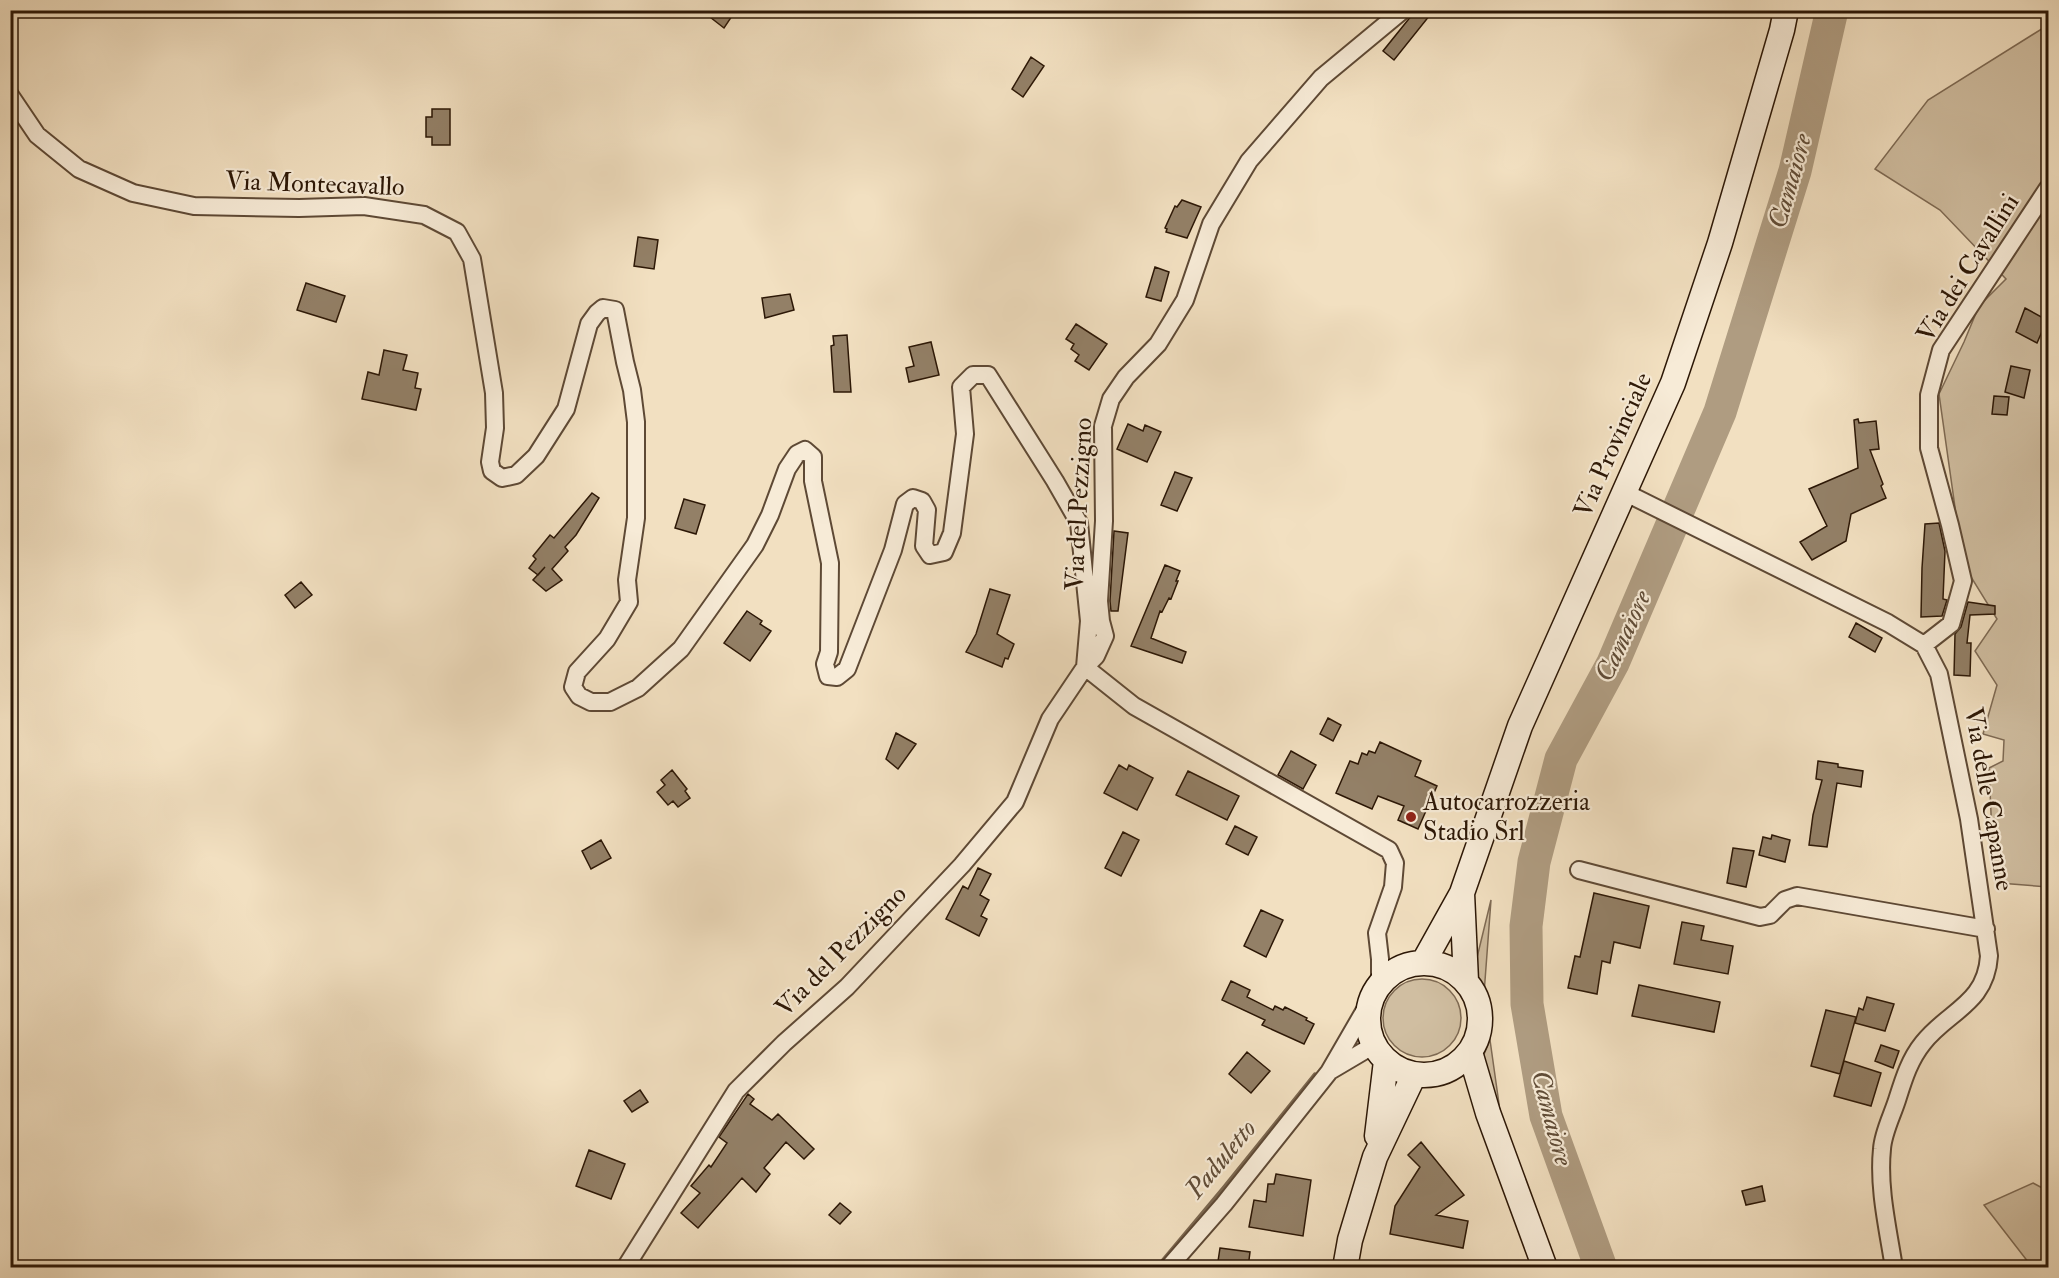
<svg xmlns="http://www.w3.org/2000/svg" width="2059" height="1278" font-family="'IM FELL Double Pica',serif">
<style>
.green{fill:#d0bea1;stroke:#7e6a54;stroke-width:1.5}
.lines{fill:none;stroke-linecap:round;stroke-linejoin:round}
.stream{stroke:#7b6750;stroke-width:5}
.river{stroke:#af9c81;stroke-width:33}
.building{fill:#938067;stroke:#2c1706;stroke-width:1.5}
.street-casing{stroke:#5e4935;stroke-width:20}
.secondary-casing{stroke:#2c1706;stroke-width:27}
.street{stroke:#f7ebd7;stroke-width:16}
.secondary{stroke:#f7ebd7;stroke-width:24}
.poi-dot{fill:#8f2418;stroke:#f7ebd7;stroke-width:2}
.labels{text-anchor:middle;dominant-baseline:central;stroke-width:4.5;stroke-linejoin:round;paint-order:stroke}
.street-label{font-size:26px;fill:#2c1706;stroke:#f7ebd7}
.poi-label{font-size:26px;fill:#2c1706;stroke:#f7ebd7;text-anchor:start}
.water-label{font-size:27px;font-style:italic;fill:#604c37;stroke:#f7ebd7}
</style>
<rect width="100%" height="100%" fill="#f2e0c1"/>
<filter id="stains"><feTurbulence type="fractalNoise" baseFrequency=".00333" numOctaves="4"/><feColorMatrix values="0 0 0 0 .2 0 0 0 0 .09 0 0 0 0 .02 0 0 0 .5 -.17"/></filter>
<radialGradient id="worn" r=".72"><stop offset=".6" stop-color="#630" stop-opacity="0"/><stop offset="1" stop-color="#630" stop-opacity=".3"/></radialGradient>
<path class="green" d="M2048,25V887L1999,883L1993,858L1989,768L2003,761L2004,740L1983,734L1997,685L1975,651L1997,619L1963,564L1939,394L1964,342L1979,306L2006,279L1940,210L1875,169L1928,100Z
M1491,900L1484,994L1472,978Z
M1383 1018a39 39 0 1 1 78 0a39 39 0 1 1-78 0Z
M1490,1040L1501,1118L1482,1059Z
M2033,1183L2048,1191V1267H2032L1984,1205Z"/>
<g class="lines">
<path class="stream" d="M1157,1268L1224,1188L1315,1075"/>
<path class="river" d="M1601,1268L1546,1116L1527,1004L1526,926L1534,862L1561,759L1613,663L1720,412L1795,171L1832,10"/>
</g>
<path class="building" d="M701,10H736L724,28Z
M1416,10H1434L1394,60L1383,51Z
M1031,57L1044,66L1023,97L1012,89Z
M432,109H450V145H432V137H426V117H432Z
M1182,200L1201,207L1187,238L1166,232L1167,229L1165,228L1175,206L1177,207Z
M638,237L658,240L654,269L634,266Z
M1155,267L1169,272L1161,301L1146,297Z
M306,283L345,296L336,322L297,310Z
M790,294L794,310L765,318L762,298Z
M2025,308L2047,320L2037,343L2016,332Z
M1076,324L1107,344L1089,370L1075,361L1079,355L1071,349L1074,344L1066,339Z
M847,335L851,392H834L831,346L834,345L833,336Z
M931,342L939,375L909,382L906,368L914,366L909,347Z
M384,350L407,355L403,370L418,373L415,388L421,389L416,410L362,399L368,372L379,375Z
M2011,366L2030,370L2024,398L2005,392Z
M1994,396L2009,397L2007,415L1992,414Z
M1858,419L1859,423L1876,421L1879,449L1870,450L1883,484L1881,486L1886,498L1851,514L1846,541L1812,560L1800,542L1827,526L1809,489L1858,468L1854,420Z
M1128,424L1143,431L1145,425L1161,432L1147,462L1117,449Z
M1175,472L1192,478L1177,511L1161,505Z
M592,493L599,498L576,535L565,547L568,551L552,569L562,580L546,591L533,580L545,567L538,575L529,568L536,559L533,556L550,535L554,538Z
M684,499L705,505L696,534L675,528Z
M1939,523L1945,551L1943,599L1947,600L1942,616L1921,617L1922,568L1925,524Z
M1114,531L1128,533L1118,611H1111L1110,601Z
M1165,565L1180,571L1176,581H1178L1171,599L1169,598L1162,612L1160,611L1151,638L1186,652L1182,663L1131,646Z
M301,582L312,595L295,608L285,595Z
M990,589L1010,595L997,634L1014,644L1008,659L1005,658L1002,667L966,652L976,634Z
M1968,602L1995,606V614L1970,615L1967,643H1971L1970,676L1954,675L1955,634L1961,627Z
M747,611L762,621L760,624L771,631L750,661L724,643Z
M1856,623L1882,638L1875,652L1849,637Z
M1328,718L1341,725L1333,741L1320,734Z
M896,733L916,744L898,769L886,759Z
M1380,742L1421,761L1415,776L1437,786L1418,829L1398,820L1404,806L1378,796L1372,809L1336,793L1350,761L1358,764L1362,753L1367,755L1369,751L1375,753Z
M1291,751L1316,765L1303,789L1278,775Z
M1818,761L1838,764V767L1863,771L1861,787L1837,783L1827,847L1809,845L1813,815L1822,780L1816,779Z
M1119,765L1127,770L1129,765L1153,778L1137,810L1104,793Z
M672,770L687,789L685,791L690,798L678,807L673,801L668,805L657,792L665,785L661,780Z
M1188,771L1239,796L1227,820L1176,795Z
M1235,826L1257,837L1248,855L1226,844Z
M1123,832L1139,840L1121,876L1105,868Z
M1772,835L1790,840L1785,862L1759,855L1763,837L1771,839Z
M601,840L611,858L591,869L582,851Z
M1733,848L1754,851L1746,887L1727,883Z
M978,868L991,874L980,895L989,900L981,916L987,919L979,936L946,919L963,886L968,889Z
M1594,893L1649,906L1640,948L1614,942L1610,963L1602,961L1597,994L1568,988L1575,956L1580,957Z
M1261,910L1283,920L1266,957L1244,946Z
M1682,922L1704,926L1701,940L1733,946L1728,974L1674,964Z
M1231,981L1250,990L1247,997L1273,1010L1275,1006L1283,1010L1285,1007L1307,1018L1306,1020L1314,1024L1304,1044L1262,1025L1265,1020L1222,1000Z
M1639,985L1720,1002L1714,1032L1632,1016Z
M1867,997L1894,1004L1885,1031L1855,1023L1859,1008L1863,1010Z
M1826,1010L1856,1017L1840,1074L1811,1066Z
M1881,1045L1899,1051L1893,1068L1875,1061Z
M1247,1052L1270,1071L1251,1093L1229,1074Z
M1844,1061L1881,1073L1871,1106L1834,1096Z
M640,1090L648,1102L632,1112L624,1101Z
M748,1094L754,1099L750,1104L772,1120L778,1114L814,1149L804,1159L786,1142L764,1168L770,1174L756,1192L742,1178L698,1228L681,1213L700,1193L691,1186L709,1165L711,1167L727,1143L719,1137Z
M1421,1142L1464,1195L1436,1215L1468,1221L1463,1248L1390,1234L1395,1206L1420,1167L1408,1155Z
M589,1150L625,1164L611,1199L576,1186Z
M1276,1174L1311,1180L1303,1236L1249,1227L1254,1200L1266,1202L1268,1184H1274Z
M1762,1186L1765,1201L1746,1205L1742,1191Z
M840,1203L851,1212L840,1224L829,1215Z
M1220,1248L1250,1252L1248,1268H1217Z"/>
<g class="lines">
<defs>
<path id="street" d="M10,95L37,135L79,169L133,193L194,206L299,208L364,206L424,215L457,232L472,259L494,393L495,428L490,462L492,471L502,478L516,475L536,456L566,409L589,324L597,313L603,308L615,310L625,362L632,390L636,422V518L627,580L629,602L607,639L577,672L573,687L579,696L591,702H610L638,688L681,649L755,545L770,515L787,469L797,454L805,450L813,457V481L830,563L829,652L825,664L828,676L837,677L847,669L893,550L905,504L913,498L922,501L927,510L924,546L930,555L944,552L952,533L965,434L961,387L973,375H988L1055,481L1079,523L1089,621L1085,667
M1624,492L1888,623L1924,645L1939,674L1969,819L1989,956C1986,1004 1948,1011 1923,1043C1910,1059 1904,1078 1898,1097C1893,1114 1883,1132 1882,1149C1878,1188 1888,1229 1894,1268
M1924,645L1951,624L1963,581L1950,525L1929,448V395L1941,350L2048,188
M1085,667L1134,706L1389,850L1395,863L1393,887L1377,933L1380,959V983
M1579,870L1760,917L1770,915L1785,900L1797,896L1986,929
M1330,1071L1374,1045
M625,1268L736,1091L784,1043L847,987L962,865L1015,802L1050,719L1085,667L1096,656L1105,636L1101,621L1099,601L1104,521L1103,426L1111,399L1126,377L1158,344L1185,300L1211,224L1249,161L1321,78L1403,10
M1168,1268L1224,1204L1329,1072L1373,996"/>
<path id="secondary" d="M1462,893L1466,981
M1368 1019a56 56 0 1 1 112 0a56 56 0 1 1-112 0Z
M1423,963L1462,893L1520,726L1673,383L1720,243L1782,30L1786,10
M1470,1052L1488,1113L1545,1268
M1377,1136L1386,1061
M1345,1268L1350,1240L1375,1157L1414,1075"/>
</defs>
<use href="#street" class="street-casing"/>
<use href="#secondary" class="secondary-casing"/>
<use href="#street" class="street"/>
<use href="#secondary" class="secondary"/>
</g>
<circle class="poi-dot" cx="1411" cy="817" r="6"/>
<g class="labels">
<g class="street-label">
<text transform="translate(315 184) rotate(2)">Via Montecavallo</text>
<text transform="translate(1968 268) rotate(-58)">Via dei Cavallini</text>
<text transform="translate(1613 445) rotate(-66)">Via Provinciale</text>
<text transform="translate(1079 504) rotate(-87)">Via del Pezzigno</text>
<text transform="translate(1989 799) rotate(80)">Via delle Capanne</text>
<text transform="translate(841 951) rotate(-45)">Via del Pezzigno</text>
</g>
<g class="poi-label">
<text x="1423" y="802">Autocarrozzeria<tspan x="1423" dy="30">Stadio Srl</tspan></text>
</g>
<g class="water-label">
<text transform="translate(1790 181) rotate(-74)">Camaiore</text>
<text transform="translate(1623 636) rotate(-65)">Camaiore</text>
<text transform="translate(1552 1118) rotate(75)">Camaiore</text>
<text transform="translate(1221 1159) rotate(-50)">Paduletto</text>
</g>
</g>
<rect width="2059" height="1278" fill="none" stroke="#f2e0c1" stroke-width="36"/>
<rect x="12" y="12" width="2035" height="1254" fill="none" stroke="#2c1706" stroke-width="3"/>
<rect x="18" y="18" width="2023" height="1242" fill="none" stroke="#2c1706" stroke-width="1.5"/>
<rect width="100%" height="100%" filter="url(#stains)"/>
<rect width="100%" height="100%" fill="url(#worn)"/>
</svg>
